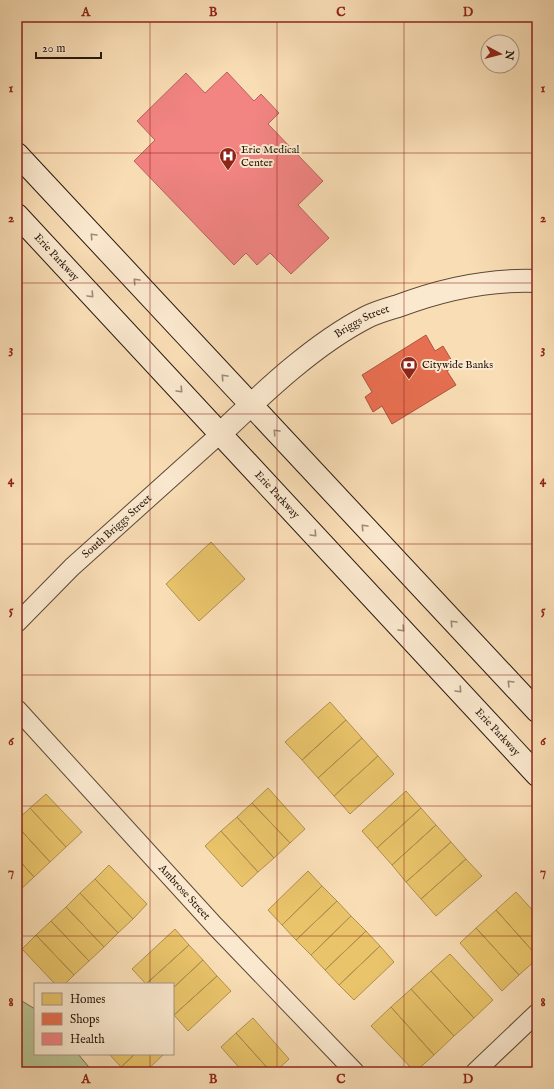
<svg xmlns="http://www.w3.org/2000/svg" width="554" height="1089" font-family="'IM FELL English',serif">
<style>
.green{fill:#b9c291;stroke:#706d4e}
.homes{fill:#e9c46a;stroke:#af904e}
.shops{fill:#e76f51;stroke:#ad553c}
.health{fill:#f28482;stroke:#b5645f}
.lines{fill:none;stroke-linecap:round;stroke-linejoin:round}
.minor-casing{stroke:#5c4936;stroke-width:20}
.tertiary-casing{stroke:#5c4936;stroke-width:24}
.secondary-casing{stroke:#27180c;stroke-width:24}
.minor{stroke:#fbe9cf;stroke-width:18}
.tertiary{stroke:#fbe9cf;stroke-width:22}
.secondary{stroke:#fbe9cf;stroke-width:22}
.oneway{stroke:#9c8b77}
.grid{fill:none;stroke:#8f2418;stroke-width:1;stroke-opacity:0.55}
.labels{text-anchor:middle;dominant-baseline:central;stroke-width:4;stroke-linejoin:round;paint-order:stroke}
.poi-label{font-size:11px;fill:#27180c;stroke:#fbe9cf;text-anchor:start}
.street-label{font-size:11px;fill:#27180c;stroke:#fbe9cf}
.neatline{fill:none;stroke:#8f2418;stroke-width:1.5}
.grid-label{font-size:13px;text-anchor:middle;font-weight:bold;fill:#8f2418}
</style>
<rect width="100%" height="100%" fill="#f9ddb5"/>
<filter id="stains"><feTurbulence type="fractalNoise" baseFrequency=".005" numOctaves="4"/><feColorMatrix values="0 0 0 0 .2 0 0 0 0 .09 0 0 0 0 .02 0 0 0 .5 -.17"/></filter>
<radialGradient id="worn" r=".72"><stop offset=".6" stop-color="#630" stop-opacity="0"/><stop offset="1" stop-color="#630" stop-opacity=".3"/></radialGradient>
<path class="green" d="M17,998L35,1009V1054H78L93,1072H17Z"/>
<path class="homes" d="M211,542L245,579L199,621L166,584Z
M330,702L346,720L302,760L285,742Z
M346,720L362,738L318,778L302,760Z
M362,738L378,756L334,796L318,778Z
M378,756L394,774L350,814L334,796Z
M268,788L305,829L290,843L252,803Z
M406,791L421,808L377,848L362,831Z
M46,794L82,832L66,847L30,808Z
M252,803L290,843L274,858L237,817Z
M30,808L66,847L50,862L17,826V820Z
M421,808L436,825L392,865L377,848Z
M237,817L274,858L258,872L221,831Z
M436,825L451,842L406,882L392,865Z
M17,826L50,862L34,877L17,858Z
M221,831L258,872L242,887L205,846Z
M451,842L466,859L421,899L406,882Z
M17,858L34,877L19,891L17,889Z
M466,859L482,876L436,916L421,899Z
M109,865L147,904L133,919L95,879Z
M308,871L322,886L282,925L268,910Z
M95,879L133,919L118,933L80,893Z
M322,886L337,901L296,940L282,925Z
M516,892L537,915V956L496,910Z
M80,893L118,933L104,947L66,907Z
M337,901L351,916L311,955L296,940Z
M66,907L104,947L89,961L51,921Z
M496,910L537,956V959L519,975L476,928Z
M351,916L366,931L325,970L311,955Z
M51,921L89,961L74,975L36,935Z
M476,928L519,975L502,991L460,943Z
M175,929L189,945L146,984L132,969Z
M366,931L380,946L339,985L325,970Z
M36,935L74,975L65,984H55L22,949Z
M189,945L203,960L173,988V984H146Z
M380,946L394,962L354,1000L339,985Z
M450,954L493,1000L474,1018L431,971Z
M203,960L217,976L174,1015L173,988Z
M431,971L474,1018L454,1036L411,989Z
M217,976L231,991L188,1031L174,1015Z
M411,989L454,1036L434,1055L391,1007Z
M391,1007L434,1055L415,1072L371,1026Z
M253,1018L289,1059L275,1072H271L236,1033Z
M236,1033L271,1072H243L221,1047Z
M109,1054H135L121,1067Z
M135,1054H164L145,1072H126L121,1067Z"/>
<path class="shops" d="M426,335L435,351L443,346L455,366L447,371L456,385L392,424L382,406L373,412L365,397L372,392L362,375Z"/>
<path class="health" d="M227,72L254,101L261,94L279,113L268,124L323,181L298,205L329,238L291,274L270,253L257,265L246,253L234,265L134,161L155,140L137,121L186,73L205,93Z"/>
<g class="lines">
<defs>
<g id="minor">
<path id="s1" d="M17,623L72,567L220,434"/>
<path id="s2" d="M17,709L215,926L355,1072"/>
<path d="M475,1072L537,1013"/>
</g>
<g id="tertiary">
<path id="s3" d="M220,434C263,393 314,344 367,317C377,312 388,309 398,306C443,289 488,279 537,281"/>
</g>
<g id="secondary">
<path d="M17,154L537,711"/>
<path id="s4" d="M17,215L537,775"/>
</g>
</defs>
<use href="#minor" class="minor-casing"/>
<use href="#tertiary" class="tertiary-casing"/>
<use href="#secondary" class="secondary-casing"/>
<use href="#minor" class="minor"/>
<use href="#tertiary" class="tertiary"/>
<use href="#secondary" class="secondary"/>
</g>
<defs><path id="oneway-chevron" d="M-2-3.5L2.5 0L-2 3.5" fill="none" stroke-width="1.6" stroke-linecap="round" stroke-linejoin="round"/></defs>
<g class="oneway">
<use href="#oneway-chevron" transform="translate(93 236) rotate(-133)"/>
<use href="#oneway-chevron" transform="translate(136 281) rotate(-133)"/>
<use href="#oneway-chevron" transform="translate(91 295) rotate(47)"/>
<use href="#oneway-chevron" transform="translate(224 377) rotate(-133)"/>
<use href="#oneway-chevron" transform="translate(180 390) rotate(47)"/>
<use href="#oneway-chevron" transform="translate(276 432) rotate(-133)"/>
<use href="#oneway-chevron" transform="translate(364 527) rotate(-133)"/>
<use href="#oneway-chevron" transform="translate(314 534) rotate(47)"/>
<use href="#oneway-chevron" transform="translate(453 623) rotate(-133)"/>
<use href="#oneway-chevron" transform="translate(402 629) rotate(47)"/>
<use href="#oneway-chevron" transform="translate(510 683) rotate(-134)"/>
<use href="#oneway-chevron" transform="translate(459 690) rotate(47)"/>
</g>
<path class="grid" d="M150,17V984M277,17V1072M404,17V1072M17,153H537M17,283H537M17,414H537M17,544H537M17,675H537M17,806H537M17,936H537M150,1054V1072"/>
<defs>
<symbol id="hospital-pin" viewBox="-11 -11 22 30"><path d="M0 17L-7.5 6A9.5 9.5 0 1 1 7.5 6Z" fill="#8f2418" stroke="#fbe9cf"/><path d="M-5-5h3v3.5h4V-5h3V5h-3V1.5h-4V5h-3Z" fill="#fff"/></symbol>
<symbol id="bank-pin" viewBox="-11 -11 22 30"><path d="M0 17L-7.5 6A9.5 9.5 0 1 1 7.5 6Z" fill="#8f2418" stroke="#fbe9cf"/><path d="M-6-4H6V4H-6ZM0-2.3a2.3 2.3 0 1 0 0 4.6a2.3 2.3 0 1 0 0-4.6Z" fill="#fff"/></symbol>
</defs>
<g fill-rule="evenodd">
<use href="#hospital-pin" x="218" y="146" width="20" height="27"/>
<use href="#bank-pin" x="399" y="355" width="20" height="27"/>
</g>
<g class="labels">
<g class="poi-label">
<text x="241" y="150">Erie Medical<tspan x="241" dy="13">Center</tspan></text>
<text x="422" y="365">Citywide Banks</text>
</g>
<g class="street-label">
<text stroke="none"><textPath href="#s4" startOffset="58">Erie Parkway</textPath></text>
<text stroke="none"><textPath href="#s3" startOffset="182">Briggs Street</textPath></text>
<text stroke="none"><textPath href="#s4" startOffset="382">Erie Parkway</textPath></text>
<text stroke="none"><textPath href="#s1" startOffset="139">South Briggs Street</textPath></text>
<text stroke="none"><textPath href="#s4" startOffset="706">Erie Parkway</textPath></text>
<text stroke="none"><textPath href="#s2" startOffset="248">Ambrose Street</textPath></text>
</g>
</g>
<rect width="554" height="1089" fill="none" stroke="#f9ddb5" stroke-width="44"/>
<rect x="34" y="983" width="140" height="72" fill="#fbe9cf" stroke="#a69581"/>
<rect x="42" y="993" width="20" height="12" fill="#e9c46a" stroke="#a69581"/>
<text x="70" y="1003" font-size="12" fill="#27180c">Homes</text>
<rect x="42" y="1013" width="20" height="12" fill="#e76f51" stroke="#a69581"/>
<text x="70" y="1023" font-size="12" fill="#27180c">Shops</text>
<rect x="42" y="1033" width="20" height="12" fill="#f28482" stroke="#a69581"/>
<text x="70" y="1043" font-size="12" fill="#27180c">Health</text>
<g transform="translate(500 54) rotate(97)"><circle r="19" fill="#fbe9cf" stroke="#a69581"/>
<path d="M0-3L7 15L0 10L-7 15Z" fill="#8f2418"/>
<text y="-6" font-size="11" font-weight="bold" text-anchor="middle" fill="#27180c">N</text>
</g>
<path d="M36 52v6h65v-6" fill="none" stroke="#27180c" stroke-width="2"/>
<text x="42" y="52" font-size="12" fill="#27180c" stroke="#fbe9cf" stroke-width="3" paint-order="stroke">20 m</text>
<rect x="22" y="22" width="510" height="1045" class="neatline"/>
<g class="grid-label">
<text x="86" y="16">A</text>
<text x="213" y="16">B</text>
<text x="341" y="16">C</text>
<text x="468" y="16">D</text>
<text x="11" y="92">1</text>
<text x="543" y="92">1</text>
<text x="11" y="222">2</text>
<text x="543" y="222">2</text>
<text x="11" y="353">3</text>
<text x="543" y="353">3</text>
<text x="11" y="484">4</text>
<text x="543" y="484">4</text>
<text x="11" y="614">5</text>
<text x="543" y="614">5</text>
<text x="11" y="745">6</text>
<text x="543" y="745">6</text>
<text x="11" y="876">7</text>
<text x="543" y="876">7</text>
<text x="11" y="1006">8</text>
<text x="543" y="1006">8</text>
<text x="86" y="1083">A</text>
<text x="213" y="1083">B</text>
<text x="341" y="1083">C</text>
<text x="468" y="1083">D</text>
</g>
<rect width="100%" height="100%" filter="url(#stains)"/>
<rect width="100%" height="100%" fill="url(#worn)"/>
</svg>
